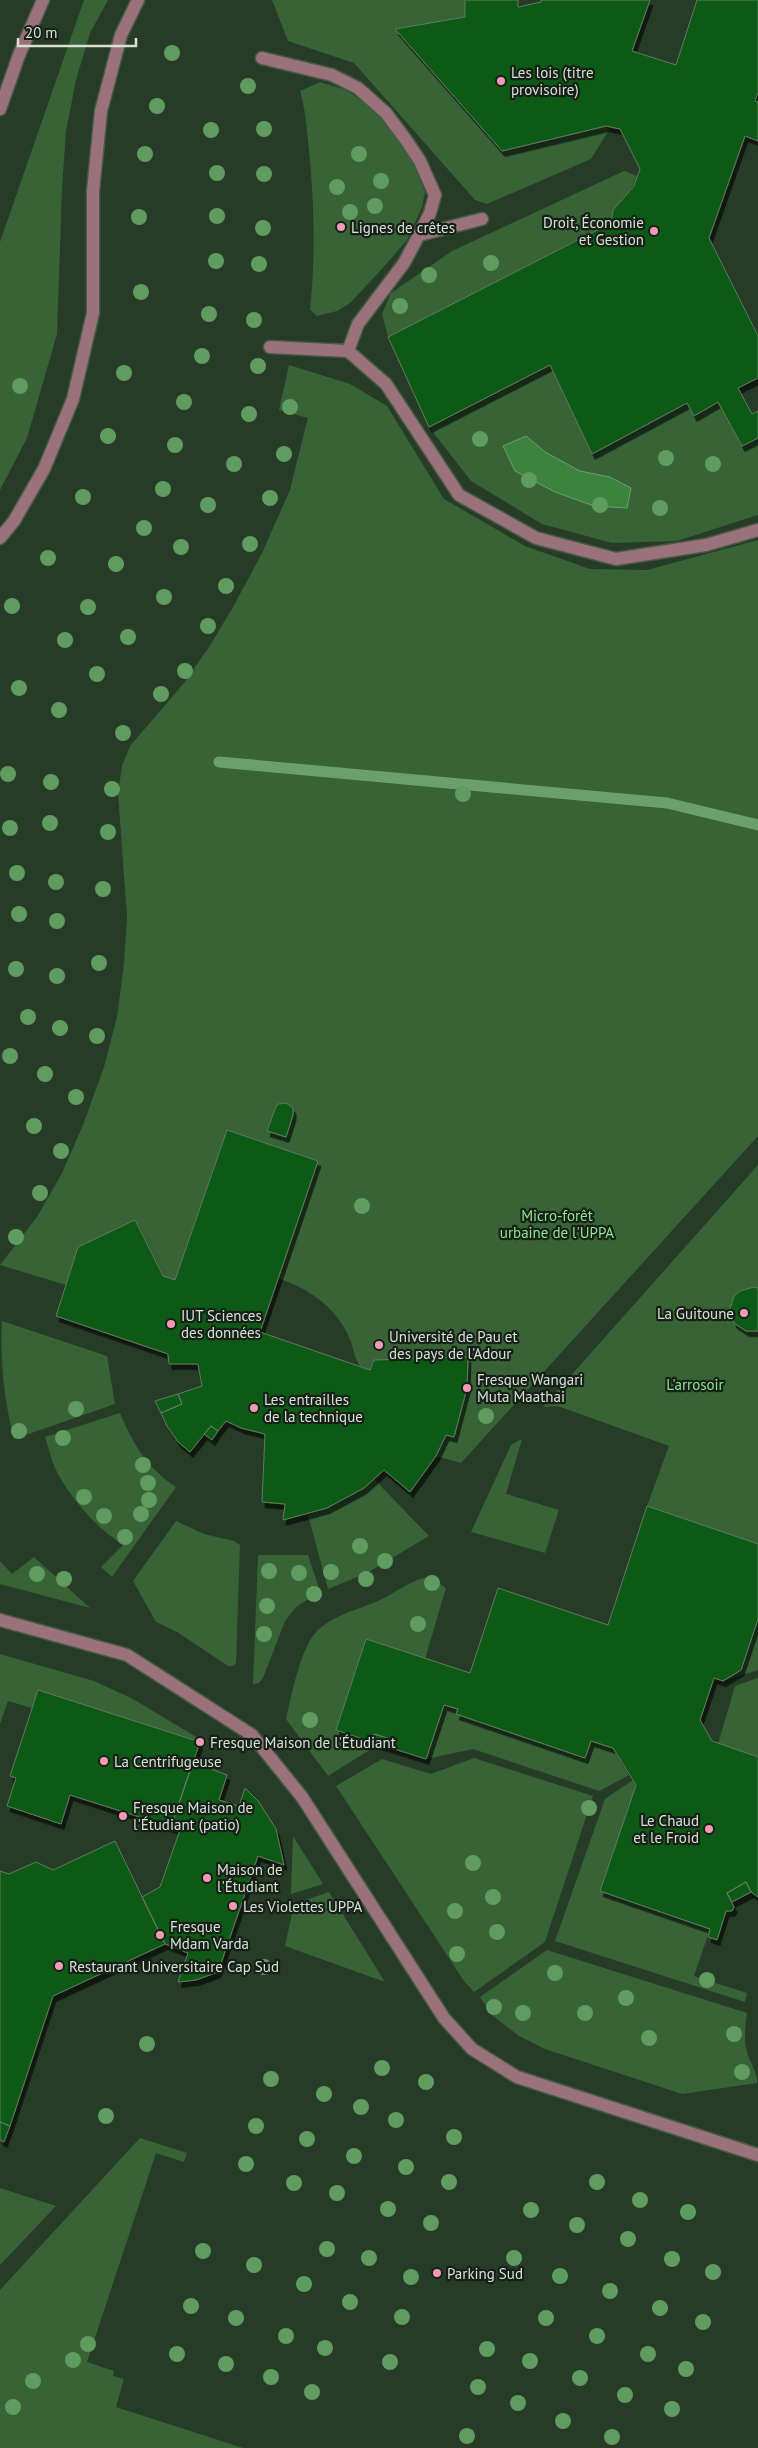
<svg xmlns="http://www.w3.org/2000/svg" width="758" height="2448" font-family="'PT Sans',sans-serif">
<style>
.green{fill:#376337;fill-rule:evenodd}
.water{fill:#3e823f;stroke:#6b9f6c}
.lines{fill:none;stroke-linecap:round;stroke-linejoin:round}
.stream{stroke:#6b9f6c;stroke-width:11}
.building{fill:#115a17;stroke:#627961;filter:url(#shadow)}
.minor-casing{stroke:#465a46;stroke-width:15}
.minor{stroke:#9b717c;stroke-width:12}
.tree{fill:#609b5f}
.poi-dot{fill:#f19ab3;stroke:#172016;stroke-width:2}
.labels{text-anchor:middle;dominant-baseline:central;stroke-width:4.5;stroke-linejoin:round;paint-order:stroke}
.poi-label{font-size:15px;fill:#d5e2d4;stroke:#172016;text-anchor:start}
.park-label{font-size:15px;fill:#8ee88d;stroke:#172016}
</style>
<defs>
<filter id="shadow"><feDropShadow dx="3" dy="5.5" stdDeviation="0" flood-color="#0009"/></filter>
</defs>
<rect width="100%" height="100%" fill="#273c27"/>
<path class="green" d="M84,0H108L90,33L76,80L66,131L62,189L57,334L27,438L0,490V242Z
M272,0H465V17L396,29L502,151L606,126L609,130L591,159L487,204L475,200L354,63L288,41Z
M320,82L346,90L383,115L413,162L425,192L422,207L407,240L382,269L350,303L337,311L317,316L310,310C316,253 314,197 308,140C306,123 305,108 300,91Z
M624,171L637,176C630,197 615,201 611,223L388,337L382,314L391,293L452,251Z
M289,365L350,384L387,406L444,499L525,546L590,569L647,570L758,540V1136L461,1463L436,1456L446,1435L454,1437L467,1388L468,1358L374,1360L370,1370L360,1366C354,1358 353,1346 349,1337C335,1306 309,1289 278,1278L318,1161L227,1130L175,1280L163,1276L135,1220L78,1247L66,1285L0,1265L37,1217L62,1173L83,1125L104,1067L117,1017L124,963L127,917L118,793L122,766L130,746L184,683L211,644L233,607L262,553L290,490L308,418L279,410ZM286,1103L293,1108V1115L286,1137L267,1131L278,1104Z
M550,365L592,454L687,403L718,402L742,446L758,438V515L677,541L612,543L542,524L471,481L429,427Z
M758,1165V1544L647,1506L669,1446L558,1406L543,1407Z
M2,1321L107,1356L115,1404L14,1439C4,1400 0,1361 2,1321Z
M120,1413C133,1444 147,1468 176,1487L112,1577L101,1567L123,1545C97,1528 73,1501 58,1474C52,1463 49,1449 45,1437Z
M522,1439L506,1494L559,1510L545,1553L471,1532L511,1445Z
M374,1479L429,1536L367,1573L328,1589L308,1515C332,1507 355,1496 374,1479Z
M176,1521L204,1534L234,1541L240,1545L236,1663L233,1666H228L177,1632L156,1622L133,1581Z
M258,1555H308L319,1588L318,1594L297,1606L285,1621L263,1678L259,1683L253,1684Z
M34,1557L90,1608L0,1584V1561L12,1574Z
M424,1578H432L446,1588L425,1659L366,1639L336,1730L379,1744L328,1776L286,1719C291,1697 301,1645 318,1630C334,1615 360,1609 380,1600C395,1593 408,1582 424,1578Z
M758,1619V1670L723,1681L741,1670Z
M0,1654L94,1681L133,1699L198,1738L200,1742L38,1690L32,1708L8,1701L0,1724Z
M758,1678V1757L718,1744L735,1686Z
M444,1705L458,1709L456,1714L585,1758L591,1741L613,1748L629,1775L599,1791L473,1749L426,1759Z
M474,1758L593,1796L545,1942L474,1992L464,1981L336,1786L382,1759L431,1774Z
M633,1780L710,1929L694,1976L747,1993L745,2002L555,1941L605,1799Z
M293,1836L323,1884L291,1894Z
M329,1892L385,1982L285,1946L294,1904Z
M547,1950L747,2013C745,2028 743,2044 749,2058C752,2066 758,2074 757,2083L682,2094L545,2049L519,2036L492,2015L480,1997Z
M140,2138L187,2153L184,2162L156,2153L87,2362L114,2371L113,2376L124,2379L116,2407L243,2448H0V2290Z
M0,2188L56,2206L0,2265Z"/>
<path class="water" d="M526,436L545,452L580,471L610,477L631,488L627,508L594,506L555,492L515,471L503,446Z"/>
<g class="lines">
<path class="stream" d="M219,762L667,803L758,825"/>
</g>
<path class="building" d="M465,0H518V7L541,2V0H650L632,51L676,65L697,0H758V92L755,101L758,102V141L745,136L709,238L758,336V378L738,388L752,414L758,411V438L742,446L718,402L694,416L687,403L592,454L550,365L429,427L388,337L611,223L613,210L634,186L640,169L620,129L606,126L502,151L395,29L465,17Z
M286,1103L293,1108V1115L286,1137L267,1131L275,1109L278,1104Z
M227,1130L318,1161L260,1332L370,1370L374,1360L468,1357L467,1388L454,1437L446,1435L436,1456L410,1492L384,1470L364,1488L327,1508L283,1520L285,1504L262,1502L265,1434L241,1428L226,1421L218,1431L211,1426L190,1452L178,1442L167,1426L161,1413L182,1404L178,1394L202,1386L198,1364H169L168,1354L56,1316L78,1247L135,1220L163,1276L175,1280Z
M754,1287L758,1288V1331H746L734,1323L730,1309L734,1296L740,1291Z
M178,1394L182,1404L161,1413L155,1401Z
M211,1426L218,1431L212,1440L204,1434Z
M647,1506L758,1544V1619L741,1670L723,1681L714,1678L700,1720L712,1741L758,1757V1897L751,1892L746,1882L727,1893L734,1907L732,1911H726L717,1940L708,1937L710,1929L600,1891L636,1785L613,1748L591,1741L585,1758L456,1714L458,1709L444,1705L426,1759L388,1747L390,1739L374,1734L372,1742L336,1730L366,1639L470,1673L498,1588L608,1625Z
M38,1690L200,1742L171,1827L70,1795L61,1824L7,1806L16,1778L10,1776Z
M374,1734L390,1739L388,1747L372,1742Z
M196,1763L227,1775L219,1800L239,1806L245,1788L259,1802L276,1829L284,1865L258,1856L218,1972L196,1980L178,1982L188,1953L165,1944L142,1897L160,1887L180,1830L171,1827L192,1764Z
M115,1841L165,1944L53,1996L10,2126L0,2122V1871L9,1874L36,1862L53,1870Z
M746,1882L751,1892L732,1902L727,1893Z
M0,2122L10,2126L4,2142L0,2140Z"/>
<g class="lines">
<defs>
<path id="minor" d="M262,58L332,75L358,88L386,113L406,140L420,161L435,195L430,213L419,235L404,263L358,324L348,351
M0,109L19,55L43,0
M419,235L482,219
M270,347L348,351L386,384L459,495L536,538L616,559L706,545L758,530
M0,538L14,521L44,469L73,399L93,313V191L101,111L121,35L138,0
M0,1620L127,1655L252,1735L302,1797L444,2018L472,2049L517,2077L758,2155"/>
</defs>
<use href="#minor" class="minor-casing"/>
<use href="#minor" class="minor"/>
</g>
<g class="tree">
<circle cx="172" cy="53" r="8"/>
<circle cx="248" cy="86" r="8"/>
<circle cx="157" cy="106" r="8"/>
<circle cx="264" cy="129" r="8"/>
<circle cx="211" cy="130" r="8"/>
<circle cx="145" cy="154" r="8"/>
<circle cx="359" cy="154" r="8"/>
<circle cx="217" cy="173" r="8"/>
<circle cx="264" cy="174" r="8"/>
<circle cx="381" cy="181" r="8"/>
<circle cx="337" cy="187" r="8"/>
<circle cx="375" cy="206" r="8"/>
<circle cx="350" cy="212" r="8"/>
<circle cx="217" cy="216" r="8"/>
<circle cx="139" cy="217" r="8"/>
<circle cx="263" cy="228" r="8"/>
<circle cx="216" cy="261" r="8"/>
<circle cx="491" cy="263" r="8"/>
<circle cx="259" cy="264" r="8"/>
<circle cx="429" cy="275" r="8"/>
<circle cx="141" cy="292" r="8"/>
<circle cx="400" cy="306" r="8"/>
<circle cx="209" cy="314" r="8"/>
<circle cx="254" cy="320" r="8"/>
<circle cx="202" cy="356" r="8"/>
<circle cx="258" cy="366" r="8"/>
<circle cx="124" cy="373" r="8"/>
<circle cx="20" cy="386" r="8"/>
<circle cx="184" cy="402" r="8"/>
<circle cx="290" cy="407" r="8"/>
<circle cx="249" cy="414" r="8"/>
<circle cx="108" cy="436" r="8"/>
<circle cx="480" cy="439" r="8"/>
<circle cx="175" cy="445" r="8"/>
<circle cx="284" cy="454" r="8"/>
<circle cx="666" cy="458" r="8"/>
<circle cx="234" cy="464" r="8"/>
<circle cx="713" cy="464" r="8"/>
<circle cx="529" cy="480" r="8"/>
<circle cx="163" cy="489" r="8"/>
<circle cx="83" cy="497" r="8"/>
<circle cx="270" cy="498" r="8"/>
<circle cx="208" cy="505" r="8"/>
<circle cx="600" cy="505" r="8"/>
<circle cx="660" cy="508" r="8"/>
<circle cx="144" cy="528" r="8"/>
<circle cx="250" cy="544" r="8"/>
<circle cx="181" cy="547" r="8"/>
<circle cx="48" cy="558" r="8"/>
<circle cx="116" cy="564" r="8"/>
<circle cx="226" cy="586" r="8"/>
<circle cx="164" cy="597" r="8"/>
<circle cx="12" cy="606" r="8"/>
<circle cx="88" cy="607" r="8"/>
<circle cx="208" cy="626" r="8"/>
<circle cx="128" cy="637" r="8"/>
<circle cx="65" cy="640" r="8"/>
<circle cx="185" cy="671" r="8"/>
<circle cx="97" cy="674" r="8"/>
<circle cx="19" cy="688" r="8"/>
<circle cx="161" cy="694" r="8"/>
<circle cx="59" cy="710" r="8"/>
<circle cx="123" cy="733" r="8"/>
<circle cx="8" cy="774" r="8"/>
<circle cx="51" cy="782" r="8"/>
<circle cx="112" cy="789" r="8"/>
<circle cx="463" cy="794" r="8"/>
<circle cx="50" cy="823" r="8"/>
<circle cx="10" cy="828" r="8"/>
<circle cx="108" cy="832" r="8"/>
<circle cx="17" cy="873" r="8"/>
<circle cx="56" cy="882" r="8"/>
<circle cx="103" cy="889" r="8"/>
<circle cx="19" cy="914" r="8"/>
<circle cx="57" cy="921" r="8"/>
<circle cx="99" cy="963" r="8"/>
<circle cx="16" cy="969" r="8"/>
<circle cx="57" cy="976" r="8"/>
<circle cx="28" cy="1017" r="8"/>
<circle cx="60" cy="1028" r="8"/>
<circle cx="97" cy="1036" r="8"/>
<circle cx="10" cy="1056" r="8"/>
<circle cx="45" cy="1074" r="8"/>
<circle cx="76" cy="1097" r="8"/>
<circle cx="34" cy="1126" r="8"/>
<circle cx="61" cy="1151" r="8"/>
<circle cx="40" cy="1193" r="8"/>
<circle cx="362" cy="1206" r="8"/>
<circle cx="16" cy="1237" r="8"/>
<circle cx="76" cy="1409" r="8"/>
<circle cx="486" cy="1416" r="8"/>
<circle cx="19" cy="1431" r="8"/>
<circle cx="63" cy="1438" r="8"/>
<circle cx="143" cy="1465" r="8"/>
<circle cx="148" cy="1483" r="8"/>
<circle cx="84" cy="1497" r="8"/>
<circle cx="149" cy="1500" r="8"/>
<circle cx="141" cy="1514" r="8"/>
<circle cx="104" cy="1516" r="8"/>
<circle cx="125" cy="1537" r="8"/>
<circle cx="360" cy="1546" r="8"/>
<circle cx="385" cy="1561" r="8"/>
<circle cx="269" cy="1571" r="8"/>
<circle cx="331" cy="1572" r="8"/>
<circle cx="299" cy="1573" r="8"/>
<circle cx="37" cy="1574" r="8"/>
<circle cx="64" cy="1579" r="8"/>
<circle cx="366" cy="1579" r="8"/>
<circle cx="432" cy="1583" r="8"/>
<circle cx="314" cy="1594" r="8"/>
<circle cx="267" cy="1606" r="8"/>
<circle cx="418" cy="1624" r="8"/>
<circle cx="264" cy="1634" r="8"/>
<circle cx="310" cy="1720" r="8"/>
<circle cx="589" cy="1808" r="8"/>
<circle cx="473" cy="1863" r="8"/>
<circle cx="493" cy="1897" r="8"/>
<circle cx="455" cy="1911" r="8"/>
<circle cx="497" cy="1932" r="8"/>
<circle cx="457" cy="1954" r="8"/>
<circle cx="264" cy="1967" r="8"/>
<circle cx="555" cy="1973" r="8"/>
<circle cx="707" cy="1980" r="8"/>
<circle cx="626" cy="1998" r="8"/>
<circle cx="494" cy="2007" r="8"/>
<circle cx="523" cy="2013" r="8"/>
<circle cx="585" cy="2013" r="8"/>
<circle cx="734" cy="2034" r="8"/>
<circle cx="649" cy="2038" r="8"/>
<circle cx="147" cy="2044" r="8"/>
<circle cx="382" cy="2068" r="8"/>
<circle cx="742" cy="2072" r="8"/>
<circle cx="271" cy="2079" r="8"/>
<circle cx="426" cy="2082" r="8"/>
<circle cx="324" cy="2094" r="8"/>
<circle cx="361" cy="2107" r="8"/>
<circle cx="106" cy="2116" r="8"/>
<circle cx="396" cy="2120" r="8"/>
<circle cx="256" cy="2126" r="8"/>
<circle cx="454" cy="2137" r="8"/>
<circle cx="307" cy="2139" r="8"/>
<circle cx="354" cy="2156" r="8"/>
<circle cx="246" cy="2164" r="8"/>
<circle cx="406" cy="2167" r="8"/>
<circle cx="449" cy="2182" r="8"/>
<circle cx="597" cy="2182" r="8"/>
<circle cx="294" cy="2183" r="8"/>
<circle cx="337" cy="2193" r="8"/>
<circle cx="640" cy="2200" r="8"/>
<circle cx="388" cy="2209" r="8"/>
<circle cx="531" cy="2210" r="8"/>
<circle cx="688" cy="2212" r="8"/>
<circle cx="431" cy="2223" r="8"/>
<circle cx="577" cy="2225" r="8"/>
<circle cx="628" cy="2239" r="8"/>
<circle cx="327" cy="2249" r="8"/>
<circle cx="203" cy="2251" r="8"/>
<circle cx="369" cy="2258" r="8"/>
<circle cx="514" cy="2258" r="8"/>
<circle cx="672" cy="2259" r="8"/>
<circle cx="254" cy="2265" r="8"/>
<circle cx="713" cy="2272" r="8"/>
<circle cx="560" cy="2276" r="8"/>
<circle cx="411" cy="2277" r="8"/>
<circle cx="304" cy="2284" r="8"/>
<circle cx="610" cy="2291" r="8"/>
<circle cx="350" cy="2302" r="8"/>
<circle cx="191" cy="2306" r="8"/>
<circle cx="660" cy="2308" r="8"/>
<circle cx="402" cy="2317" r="8"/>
<circle cx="236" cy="2318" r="8"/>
<circle cx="546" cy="2318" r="8"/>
<circle cx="703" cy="2322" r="8"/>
<circle cx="286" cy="2336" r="8"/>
<circle cx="597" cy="2336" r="8"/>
<circle cx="88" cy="2344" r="8"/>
<circle cx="325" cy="2348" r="8"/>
<circle cx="487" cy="2349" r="8"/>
<circle cx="177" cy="2354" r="8"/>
<circle cx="648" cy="2354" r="8"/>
<circle cx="73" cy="2360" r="8"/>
<circle cx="530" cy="2361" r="8"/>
<circle cx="390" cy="2362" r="8"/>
<circle cx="226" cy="2364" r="8"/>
<circle cx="686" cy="2369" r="8"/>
<circle cx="271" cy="2377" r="8"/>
<circle cx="580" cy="2378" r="8"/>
<circle cx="33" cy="2381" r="8"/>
<circle cx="478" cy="2387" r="8"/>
<circle cx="312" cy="2392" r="8"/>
<circle cx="625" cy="2395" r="8"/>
<circle cx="518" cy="2403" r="8"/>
<circle cx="13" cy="2407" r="8"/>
<circle cx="672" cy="2409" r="8"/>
<circle cx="563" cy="2421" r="8"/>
<circle cx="467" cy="2436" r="8"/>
<circle cx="612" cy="2437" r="8"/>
</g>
<g class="poi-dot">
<circle cx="501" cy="81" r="5"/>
<circle cx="341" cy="227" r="5"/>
<circle cx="654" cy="231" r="5"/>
<circle cx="744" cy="1313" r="5"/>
<circle cx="171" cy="1324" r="5"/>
<circle cx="379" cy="1345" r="5"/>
<circle cx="467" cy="1388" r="5"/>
<circle cx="254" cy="1408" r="5"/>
<circle cx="200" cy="1742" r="5"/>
<circle cx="104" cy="1761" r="5"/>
<circle cx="123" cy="1816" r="5"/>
<circle cx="709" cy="1829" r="5"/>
<circle cx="207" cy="1878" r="5"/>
<circle cx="233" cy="1906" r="5"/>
<circle cx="160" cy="1935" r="5"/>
<circle cx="59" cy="1966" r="5"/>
<circle cx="437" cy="2273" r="5"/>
</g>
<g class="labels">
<g class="poi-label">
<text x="511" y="72">Les lois (titre<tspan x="511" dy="17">provisoire)</tspan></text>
<text x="644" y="222" text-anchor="end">Droit, Économie<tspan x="644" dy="17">et Gestion</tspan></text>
<text x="351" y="227">Lignes de crêtes</text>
<text x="734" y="1313" text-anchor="end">La Guitoune</text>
<text x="181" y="1315">IUT Sciences<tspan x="181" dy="17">des données</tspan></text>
<text x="389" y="1336">Université de Pau et<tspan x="389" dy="17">des pays de l'Adour</tspan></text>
<text x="477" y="1379">Fresque Wangari<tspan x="477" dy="17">Muta Maathai</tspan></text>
<text x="264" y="1399">Les entrailles<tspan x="264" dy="17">de la technique</tspan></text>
<text x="210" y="1742">Fresque Maison de l'Étudiant</text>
<text x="114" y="1761">La Centrifugeuse</text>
<text x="133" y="1807">Fresque Maison de<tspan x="133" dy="17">l'Étudiant (patio)</tspan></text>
<text x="699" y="1820" text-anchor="end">Le Chaud<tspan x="699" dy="17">et le Froid</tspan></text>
<text x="217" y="1869">Maison de<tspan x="217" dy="17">l'Étudiant</tspan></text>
<text x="243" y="1906">Les Violettes UPPA</text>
<text x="170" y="1926">Fresque<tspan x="170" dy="17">Mdam Varda</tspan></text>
<text x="69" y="1966">Restaurant Universitaire Cap Sud</text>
<text x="447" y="2273">Parking Sud</text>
</g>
<g class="park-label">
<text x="557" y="1215">Micro-forêt<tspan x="557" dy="17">urbaine de l'UPPA</tspan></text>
<text x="695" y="1384">L'arrosoir</text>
</g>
</g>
<path d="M18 38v8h118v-8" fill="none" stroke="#d5e2d4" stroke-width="2.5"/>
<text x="25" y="38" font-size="15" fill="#d5e2d4" stroke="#172016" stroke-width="4" paint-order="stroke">20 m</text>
</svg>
